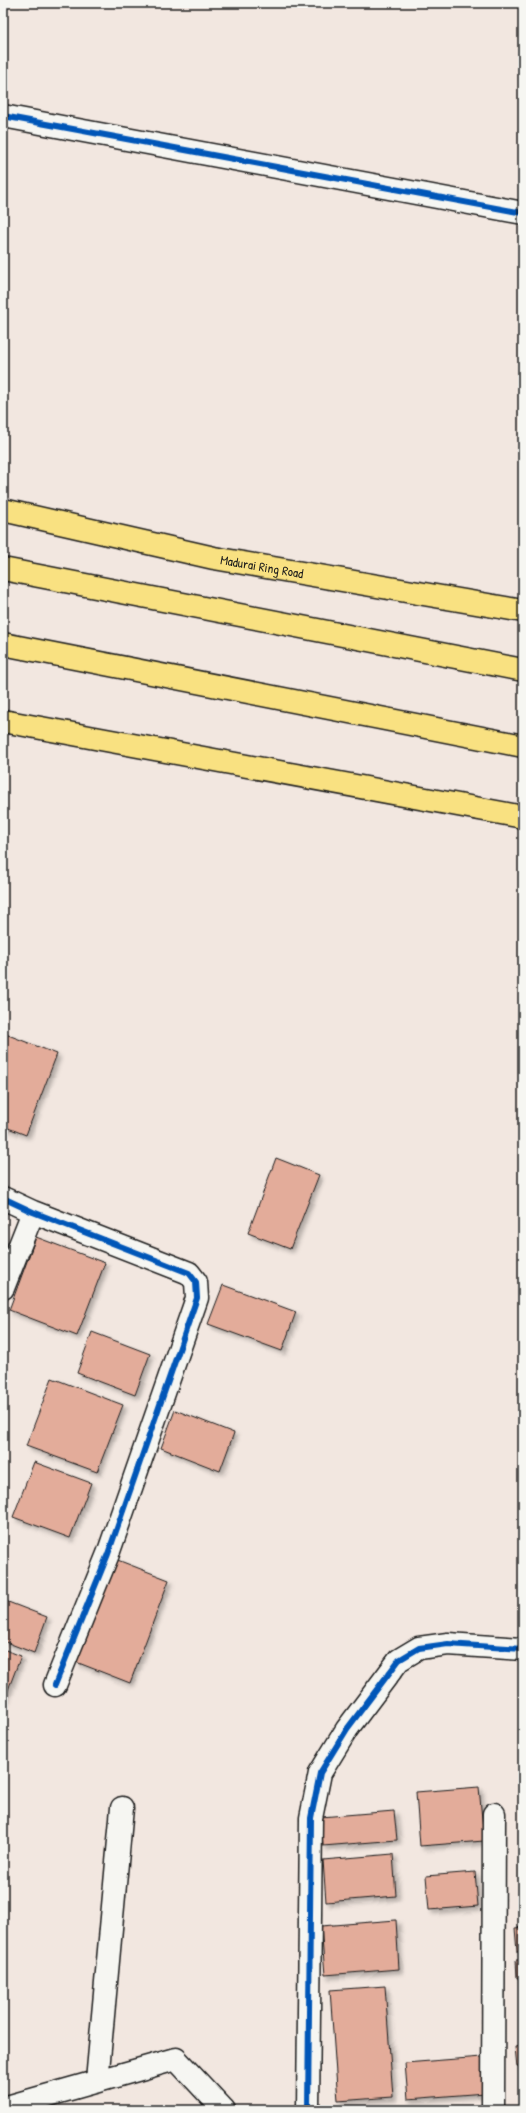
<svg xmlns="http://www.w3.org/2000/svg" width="526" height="2113" font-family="'Patrick Hand',sans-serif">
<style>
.building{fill:#e3ac9a;stroke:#1c1c1c;filter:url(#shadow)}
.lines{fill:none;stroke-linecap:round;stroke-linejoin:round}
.minor-casing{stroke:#1c1c1c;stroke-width:25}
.trunk-casing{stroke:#1c1c1c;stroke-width:25}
.minor{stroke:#f6f6f2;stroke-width:22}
.trunk{stroke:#f9e181;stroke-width:22}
.cycleway-casing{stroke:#f6f6f2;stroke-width:8}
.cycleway{stroke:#0057b8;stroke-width:6}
.labels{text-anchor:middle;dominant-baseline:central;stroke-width:3;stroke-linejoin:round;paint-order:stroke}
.street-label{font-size:13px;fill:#1c1c1c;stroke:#f6f6f2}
</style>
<defs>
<filter id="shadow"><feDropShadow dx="3.5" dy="3.5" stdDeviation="2" flood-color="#0004"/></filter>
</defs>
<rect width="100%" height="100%" fill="#f2e7e0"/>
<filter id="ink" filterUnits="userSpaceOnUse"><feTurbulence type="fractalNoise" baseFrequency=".025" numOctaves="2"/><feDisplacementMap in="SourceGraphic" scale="8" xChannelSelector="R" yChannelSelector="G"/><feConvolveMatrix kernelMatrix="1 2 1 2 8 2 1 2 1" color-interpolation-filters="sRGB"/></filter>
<g filter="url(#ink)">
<path class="building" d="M3,1033L57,1054L26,1135L3,1126Z
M276,1158L319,1175L290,1249L248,1233Z
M36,1237L105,1263L77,1336L9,1310Z
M223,1285L296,1312L282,1351L208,1324Z
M92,1332L150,1354L135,1395L77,1373Z
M52,1378L123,1405L97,1472L26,1446Z
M175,1410L234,1433L220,1471L161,1448Z
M34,1462L91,1483L70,1538L13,1517Z
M115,1559L169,1580L130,1683L76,1662Z
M3,1600L47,1617L34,1653L3,1641Z
M3,1649L21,1656L3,1703Z
M479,1787L484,1841L420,1846L416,1792Z
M394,1811L397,1840L323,1846L321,1817Z
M393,1854L396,1896L326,1902L323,1860Z
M475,1872L478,1906L429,1910L426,1876Z
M396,1920L399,1969L325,1975L321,1926Z
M523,1927V1952H517L515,1928Z
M516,1960H523V1978H517Z
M385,1986L393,2097L338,2101L330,1990Z
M523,2046V2067H517L515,2047Z
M482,2057L485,2093L408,2099L405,2063Z
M521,2076H523V2106Z"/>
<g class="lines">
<defs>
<path id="minor" d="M3,116L523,213
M3,1198L33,1212L189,1273L196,1282L197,1298L108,1554L55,1685
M3,1288L33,1212
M97,2081L122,1808
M3,2108L176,2059L224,2110
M308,2110L311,1818L320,1773L347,1729L399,1660L419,1648L448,1644L523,1649
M493,2110L494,1814"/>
<g id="trunk">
<path id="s1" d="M3,510L214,558L523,611"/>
<path d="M3,569L523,670"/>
<path d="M3,644L523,746"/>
<path d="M3,721L523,817"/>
</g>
</defs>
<use href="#minor" class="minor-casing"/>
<use href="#trunk" class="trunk-casing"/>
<use href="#minor" class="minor"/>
<use href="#trunk" class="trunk"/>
<defs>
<path id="cycleway" d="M3,116L523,213
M3,1198L33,1212L189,1273L196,1282L197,1298L108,1554L55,1685
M308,2110L311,1818L320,1773L347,1729L399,1660L419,1648L448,1644L523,1649"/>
</defs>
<use href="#cycleway" class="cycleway-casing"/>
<use href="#cycleway" class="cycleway"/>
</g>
</g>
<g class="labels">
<g class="street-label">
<text stroke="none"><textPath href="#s1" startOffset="265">Madurai Ring Road</textPath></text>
</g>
</g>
<rect width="526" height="2113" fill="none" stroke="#f6f6f2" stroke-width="16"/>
<rect x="8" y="8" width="510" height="2097" fill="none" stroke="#1c1c1c" stroke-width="1.5" filter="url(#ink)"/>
</svg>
